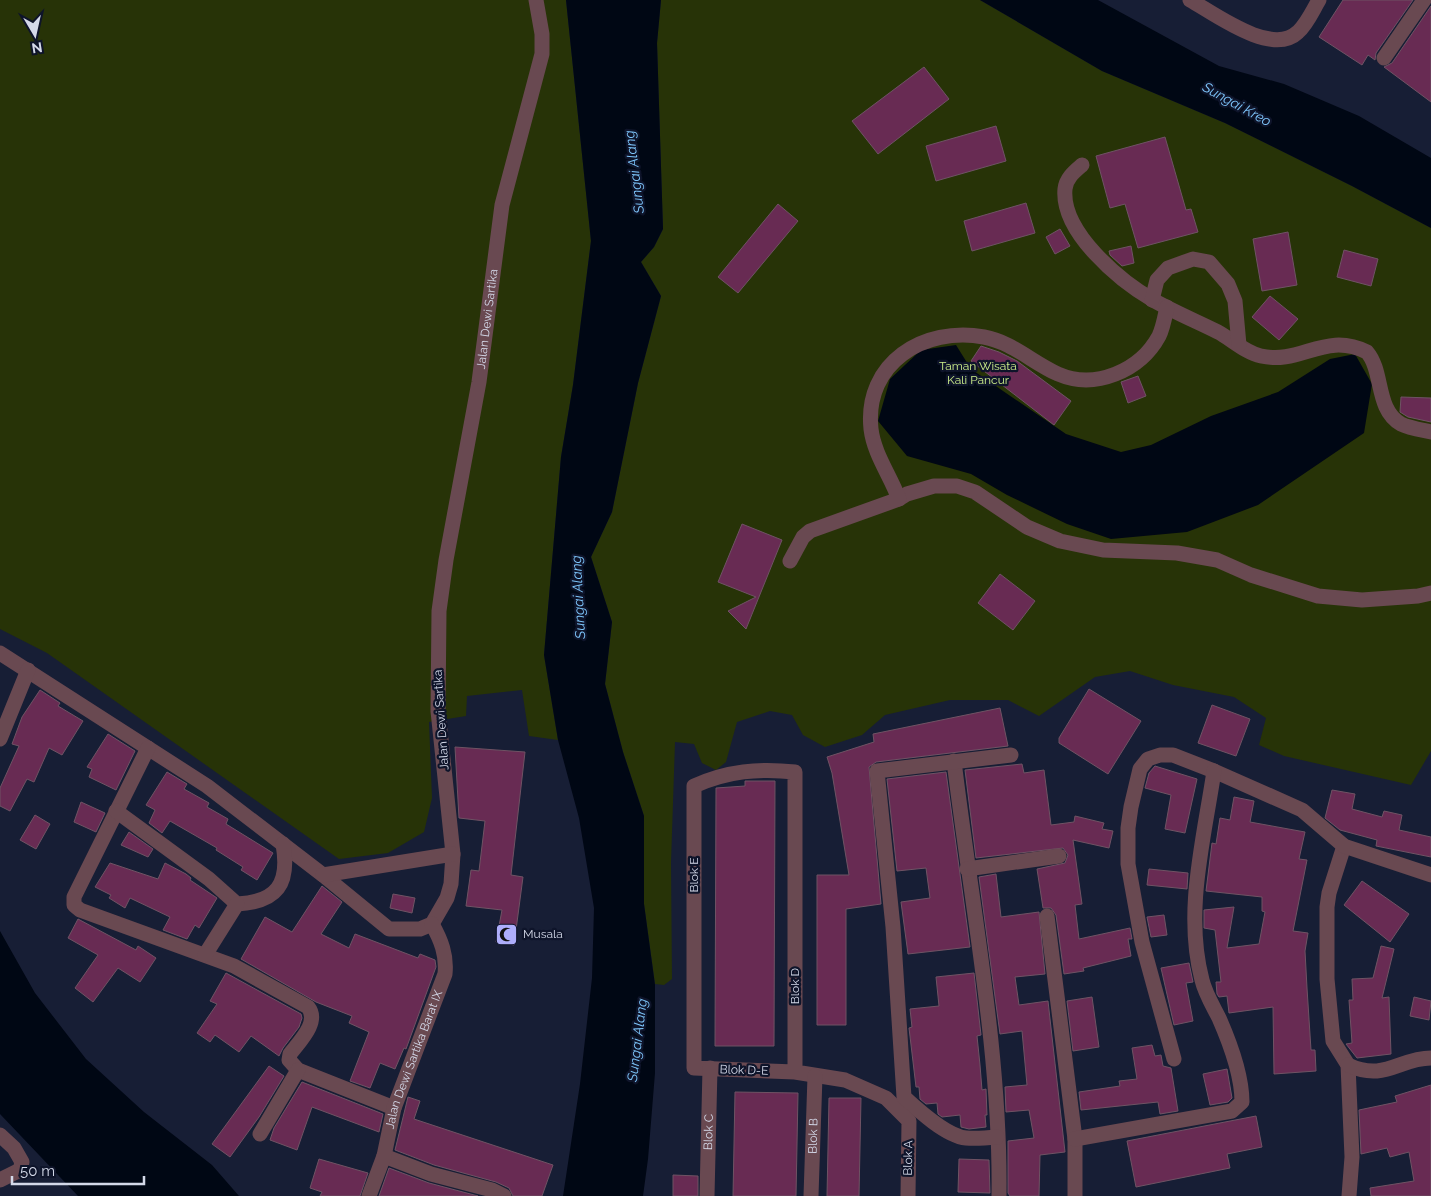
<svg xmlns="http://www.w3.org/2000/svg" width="1431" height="1196" font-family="Raleway,sans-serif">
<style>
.green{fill:#273307}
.water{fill:#000714}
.building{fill:#682b53;stroke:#6f5364}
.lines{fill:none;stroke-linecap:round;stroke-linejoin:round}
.minor{stroke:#694951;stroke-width:15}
.labels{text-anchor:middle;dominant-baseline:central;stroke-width:4.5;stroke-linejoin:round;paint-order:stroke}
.street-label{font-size:12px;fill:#d4d9e9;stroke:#0e142a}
.park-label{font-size:12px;fill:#cef08b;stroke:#0e142a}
.poi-label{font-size:12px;fill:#d4d9e9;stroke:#0e142a;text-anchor:start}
.water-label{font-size:14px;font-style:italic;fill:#7ec6fc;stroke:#0e142a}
</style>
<rect width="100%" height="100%" fill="#171e35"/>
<path class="green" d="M0,0H566L591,241L573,385L561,457L544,655L558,740L529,736L522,690L467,696L466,716L429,722L432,798L424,832L388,853L339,859L47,653L0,629Z
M661,0H980L1102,71L1225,123L1352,186L1431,228V751L1411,785L1284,756L1259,745L1266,718L1234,697L1173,685L1130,671L1095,677L1039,716L1008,700H950L885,715L862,735L825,747L803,735L792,715L770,711L737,722L726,762L716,770L702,763L694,744L675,742L671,863L672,979L664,985L655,984L644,904V816L623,752L605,684L612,622L591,557L612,512L638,383L661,296L641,262L654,247L663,229L657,43Z"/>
<path class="water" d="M566,0H661L657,43L663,229L654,247L641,262L661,296L638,383L612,512L591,557L612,622L605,684L623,752L644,816V904L655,985V1073L648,1159L643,1196H563L580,1084L592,978L594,908L579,818L558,740L544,655L561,457L573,385L591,241Z
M980,0H1098L1219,66L1284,84L1359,116L1431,158V228L1352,186L1225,123L1102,71Z
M956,345L971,369L1066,434L1121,452L1151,445L1211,416L1278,392L1330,359L1355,354L1372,384L1364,433L1258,505L1187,532L1111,539L1067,524L1007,495L971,474L907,456L878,421L890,379L921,350Z
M0,931L35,993L86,1059L144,1112L212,1165L239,1196H78L0,1114Z"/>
<path class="building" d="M1343,0H1413L1376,53L1375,60L1368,55L1362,65L1319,37Z
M1431,6V102L1384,67L1392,63Z
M924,67L949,99L878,154L852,121Z
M996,126L1006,161L936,181L926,146Z
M1165,137L1186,210L1191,209L1198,232L1138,248L1125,204L1110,208L1096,156Z
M1026,203L1035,233L972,251L964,221Z
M778,204L798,221L738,293L718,277Z
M1060,229L1070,246L1055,254L1046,237Z
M1288,232L1297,285L1262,291L1253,239Z
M1131,246L1134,263L1122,266L1110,255L1109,251Z
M1344,250L1378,259L1371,286L1337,277Z
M1270,296L1298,319L1279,340L1252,317Z
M981,346L999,352L1017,361L1071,401L1054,425L971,361Z
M1138,376L1146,396L1128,403L1121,382Z
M1401,397L1431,398V422L1408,417L1400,412Z
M742,524L782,540L746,629L728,611L756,597L718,582Z
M1000,574L1035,601L1013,630L978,603Z
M1089,689L1141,721L1108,774L1059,743V738Z
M40,690L60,703L58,706L83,721L62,755L49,748L34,782L27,779L10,811L0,806V788L19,746L12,744L22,717Z
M1212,705L1250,719L1236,756L1198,743Z
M1000,708L1008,746L876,762L869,767L881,904L846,909V1025H817V875H849L832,773L827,757L874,742L873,734Z
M108,734L135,751L116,790L89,777L92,769L87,767Z
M455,747L525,752L511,875L523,877L514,945L496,942L502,910L466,906L471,870L479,871L485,821L459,818Z
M1022,764L1024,773L1044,770L1051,825L1074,822L1075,816L1104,823L1102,829L1113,831L1109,848L1073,840L1082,904L1075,905L1079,939L1130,928L1132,939H1128L1131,956L1083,968L1084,971L1064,974L1056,915L1051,908H1043L1037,869L1065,863L1068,855L1063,848L976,858L965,770Z
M1155,766L1197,779L1185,833L1165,829L1171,795L1145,788L1149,773Z
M167,772L187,784L184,789L209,803L207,807L228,819L226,824L273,853L257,880L241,870L243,867L216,850L217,848L170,821L162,833L149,823L155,810L146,805Z
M946,772L970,947L908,954L901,902L930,898L926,868L897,871L887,779Z
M745,781H775L774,1046H715L716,788L745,786Z
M1332,790L1355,794L1352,809L1382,817L1384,811L1402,815L1399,830L1431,837V857L1376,846L1377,840L1340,830L1325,818Z
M1234,797L1254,801L1250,822L1305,832L1299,859L1307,860L1293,931L1308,933L1305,951L1307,988L1311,1050H1315L1316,1071L1274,1074L1273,1007L1229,1013L1227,996L1219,997L1217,994L1216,982H1221L1215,930L1204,928V910L1234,907L1227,948L1259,944L1265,912L1262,911V897L1206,891L1212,843L1216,844L1220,818L1230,820Z
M81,802L105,813L96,832L74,822Z
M35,815L50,824L36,849L20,840Z
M129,832L153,849L148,857L121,845Z
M110,863L158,879L165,863L186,874L191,878L190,880L217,898L199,928L195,925L187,939L163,930L170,917L130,898L125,908L109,898L111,895L95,887Z
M1149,869L1188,873L1187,889L1147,885Z
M996,874L1001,917L1039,912L1045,974L1015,977L1019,1005L1048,1001L1065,1152L1040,1155L1039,1196H1010L1008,1193V1141L1034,1138L1029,1110L1006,1112L1005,1087L1027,1085L1022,1031L1000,1034L979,877Z
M1362,881L1409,914L1390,942L1344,905Z
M322,886L342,902L321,934L349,948L355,934L418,958L420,954L435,960L436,967L406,1049L404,1048L395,1069L380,1063L370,1088L350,1081L369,1032L349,1023L352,1016L316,1002L241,959L265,917L292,932Z
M393,894L415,898L412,913L390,908Z
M1164,915L1167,935L1151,937L1147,917Z
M78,919L136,950L138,946L156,958L140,982L118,968L93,1002L75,988L98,955L68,938Z
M1381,946L1394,949L1382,998L1389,997L1391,1054L1357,1058L1346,1044L1352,1043L1349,1000H1353L1352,979L1373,978Z
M1189,963L1193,982L1186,983L1193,1021L1174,1025L1161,968Z
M226,973L301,1014L302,1018L299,1027L283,1048L279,1056L251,1036L239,1052L215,1035L210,1042L197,1033L217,1004L210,1001Z
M974,973L981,1035L977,1036L980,1065L982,1090L986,1089L987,1115H985L986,1127L969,1129L961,1127L960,1115L942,1117L938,1114L937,1103L926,1104L920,1099L919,1087H916L909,1028L912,1027L910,1009L939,1006L936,977Z
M1092,997L1099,1047L1073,1051L1067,1001Z
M1414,997L1431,1001L1429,1020L1410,1016Z
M1152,1045L1155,1056L1161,1055L1163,1066L1171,1068L1178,1111L1160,1114L1158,1102L1081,1110L1079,1092L1120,1086L1119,1081L1137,1079L1132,1048Z
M269,1066L284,1076L259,1117L230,1157L212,1144Z
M1227,1069L1232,1098L1228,1102L1210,1105L1203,1074Z
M302,1082L383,1114L379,1132L312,1107L297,1150L270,1140L274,1128Z
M1431,1085V1196H1371L1370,1188L1414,1181L1409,1152L1390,1157L1387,1148L1361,1154L1359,1110L1397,1102L1395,1096Z
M735,1092L798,1093L796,1196H733Z
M408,1097L420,1101L414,1119L553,1165L542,1196H513L509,1188L496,1182L434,1165L395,1150Z
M829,1098H861L859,1196H827Z
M1256,1116L1262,1147L1227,1154L1230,1168L1136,1187L1127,1141Z
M319,1159L368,1173L360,1196H320L322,1192L310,1188Z
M959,1159L989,1160L990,1193L958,1192Z
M389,1168L429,1183L478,1196H379Z
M673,1175L698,1176V1196H673Z"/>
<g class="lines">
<g class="minor">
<path d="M1190,0C1215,14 1272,57 1298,32C1307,24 1313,10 1319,0"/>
<path d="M1384,58L1424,0"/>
<path d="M1082,165C1075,171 1066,178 1065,189C1061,232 1120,281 1153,300C1174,312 1196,321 1218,332C1231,339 1246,353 1261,356C1301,365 1325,331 1367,352C1384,372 1375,409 1401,424C1409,428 1422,430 1431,432"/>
<path d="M1152,300L1157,280L1168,268L1193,259L1209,262L1228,284L1235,301L1239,345"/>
<path d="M899,499L907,494L934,486H957L975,492L1027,527L1060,541L1103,550L1177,553L1217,560L1251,575L1318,596L1362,600L1418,596L1431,593"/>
<path d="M790,561L803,537L810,531L899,499C890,475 874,454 871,429C864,363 924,326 984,337C1012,342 1033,363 1058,374C1095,390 1140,371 1159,336C1163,328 1165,316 1167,307"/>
<path id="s1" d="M0,653L207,786L323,875L389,929H420L432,924L447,898L451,884L453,854L438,711L439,611L446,560L479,382L502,205L542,54V34L536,0"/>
<path d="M0,739L28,670"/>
<path d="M148,748L74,897V905L80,910L234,966L308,1007C320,1022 299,1042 290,1054L289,1060L298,1070L394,1108"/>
<path d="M954,761C971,903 1001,1053 999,1196"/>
<path d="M116,811L209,879L237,904C277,902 290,884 283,844"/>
<path d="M1344,846L1329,893L1327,907V979L1333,1041L1348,1065L1352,1157L1349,1196"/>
<path d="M967,869L1059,856"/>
<path d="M323,875L453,854"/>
<path d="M1047,916L1075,1139V1196"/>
<path d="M205,955L237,904"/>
<path d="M1174,1059L1142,942L1128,864V828L1131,807L1140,769L1148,759L1160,755H1173L1214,771L1302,810L1344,846L1431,875"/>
<path d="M1348,1065C1385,1082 1399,1058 1431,1058"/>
<path d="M795,1072L694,1068V786C727,771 759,768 795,772V1072L845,1080L886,1098L909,1121L908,1196"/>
<path d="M260,1134L298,1070"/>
<path d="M0,1135L14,1148L22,1162L20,1170L0,1180"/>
<path d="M997,1137C987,1138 976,1139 966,1138C946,1136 918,1110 904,1097L893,927L877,771L1011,755"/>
<path d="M1075,1139L1232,1111L1242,1102C1242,1075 1230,1043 1219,1018C1213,1006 1205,993 1202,980C1184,912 1204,839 1214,771"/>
<path d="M384,1156L431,1174L492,1190L504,1196"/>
<path id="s2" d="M369,1196L384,1156L394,1108L445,974C447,955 441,940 432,924"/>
<path id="s3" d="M707,1196L710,1068"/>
<path id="s4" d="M811,1196L815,1076"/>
</g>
</g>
<defs>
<symbol id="mosque-square" viewBox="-11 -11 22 22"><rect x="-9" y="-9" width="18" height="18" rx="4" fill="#aeaefb" stroke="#0e142a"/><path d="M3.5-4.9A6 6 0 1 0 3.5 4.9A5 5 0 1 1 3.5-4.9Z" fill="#111"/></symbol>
</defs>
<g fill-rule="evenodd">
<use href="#mosque-square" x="494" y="922" width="25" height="25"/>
</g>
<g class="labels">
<g class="street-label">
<text stroke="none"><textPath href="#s1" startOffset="1136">Jalan Dewi Sartika</textPath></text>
<text transform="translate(441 720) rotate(-94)">Jalan Dewi Sartika</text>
<text transform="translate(694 875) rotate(-90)">Blok E</text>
<text transform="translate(795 986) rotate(-90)">Blok D</text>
<text stroke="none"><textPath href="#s2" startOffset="144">Jalan Dewi Sartika Barat IX</textPath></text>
<text transform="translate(744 1070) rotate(2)">Blok D-E</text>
<text stroke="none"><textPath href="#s3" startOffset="64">Blok C</textPath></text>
<text stroke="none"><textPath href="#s4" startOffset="60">Blok B</textPath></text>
<text transform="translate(908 1158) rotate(-89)">Blok A</text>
</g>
<g class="park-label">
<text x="978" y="366">Taman Wisata<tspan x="978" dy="14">Kali Pancur</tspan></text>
</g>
<g class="poi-label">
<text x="523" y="934">Musala</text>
</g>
<g class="water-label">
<text transform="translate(1237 104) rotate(29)">Sungai Kreo</text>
<text transform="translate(634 172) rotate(-97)">Sungai Alang</text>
<text transform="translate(578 597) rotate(-93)">Sungai Alang</text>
<text transform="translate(637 1040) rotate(-83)">Sungai Alang</text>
</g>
</g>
<g transform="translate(35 35) rotate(171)" stroke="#0e142a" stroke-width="4" paint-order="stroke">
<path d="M0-4L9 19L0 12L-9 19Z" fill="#d4d9e9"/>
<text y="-8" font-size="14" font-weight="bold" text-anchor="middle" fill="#d4d9e9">N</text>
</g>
<path d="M12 1176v8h132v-8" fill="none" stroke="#d4d9e9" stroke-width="2.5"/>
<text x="20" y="1176" font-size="15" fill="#d4d9e9" stroke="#0e142a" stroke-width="4" paint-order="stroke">50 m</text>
</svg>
